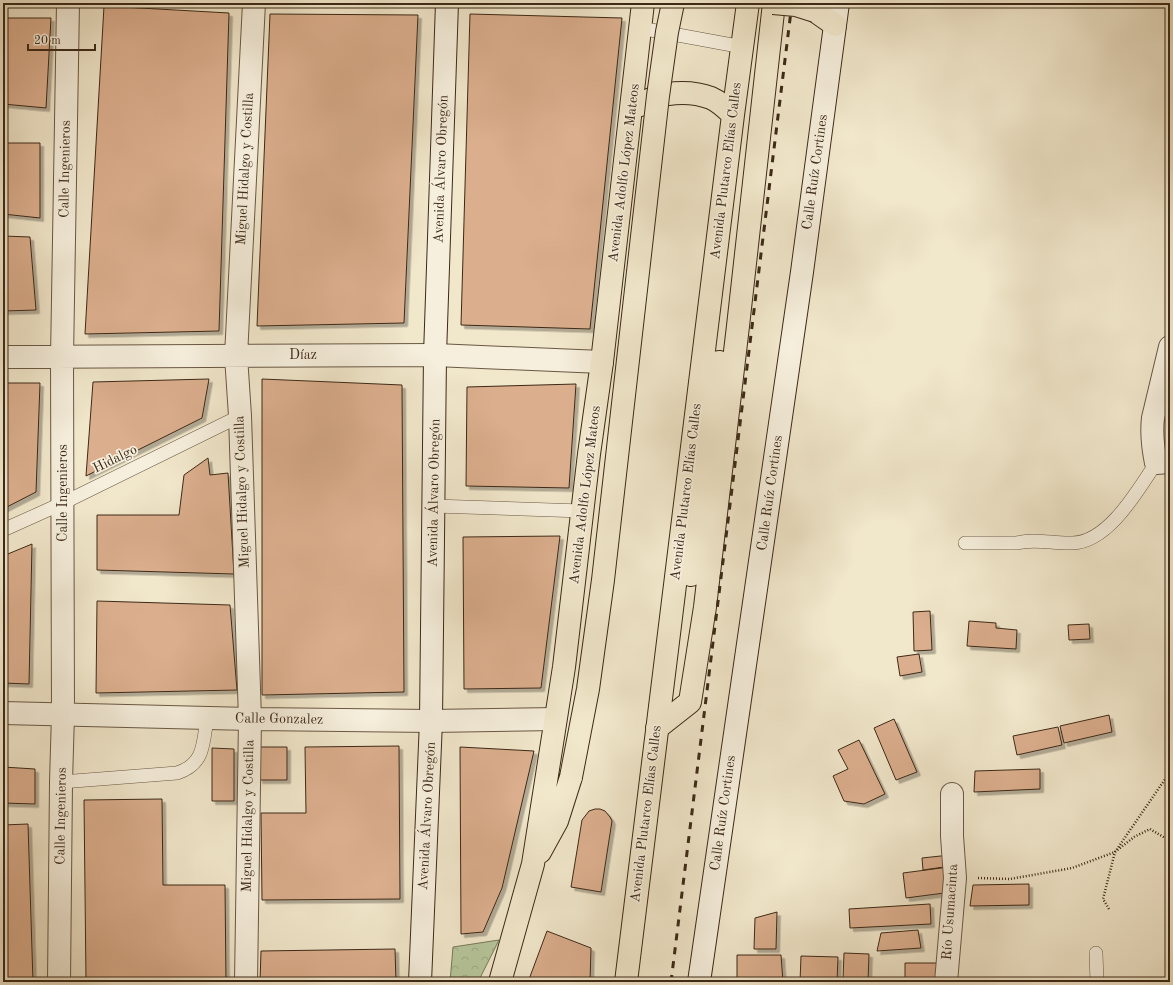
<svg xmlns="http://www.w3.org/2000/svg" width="1173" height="985" font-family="'Old Standard TT',serif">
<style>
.park{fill:url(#park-crowns);stroke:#797859}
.building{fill:#dbae8d;stroke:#3c2917;filter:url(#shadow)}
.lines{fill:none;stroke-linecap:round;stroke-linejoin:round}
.lane-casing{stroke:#695844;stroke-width:14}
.street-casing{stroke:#695844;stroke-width:24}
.secondary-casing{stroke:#3c2917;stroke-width:24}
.highway-casing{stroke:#3c2917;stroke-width:24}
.path{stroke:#3c2917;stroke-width:2.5;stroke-dasharray:1 2;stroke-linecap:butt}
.lane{stroke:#f6efdd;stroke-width:13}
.street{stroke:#f6efdd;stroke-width:22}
.secondary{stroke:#f6efdd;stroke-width:22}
.highway{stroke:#f1e7cb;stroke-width:22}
.rail{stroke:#3c2917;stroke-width:3;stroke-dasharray:7 7;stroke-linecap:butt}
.highway-bridge-casing{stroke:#3c2917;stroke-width:24;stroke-linecap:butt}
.highway-bridge{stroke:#f1e7cb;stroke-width:22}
.labels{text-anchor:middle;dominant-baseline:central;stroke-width:3.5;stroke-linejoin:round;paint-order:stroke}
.street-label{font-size:14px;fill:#3c2917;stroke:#f6efdd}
</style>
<defs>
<pattern id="park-crowns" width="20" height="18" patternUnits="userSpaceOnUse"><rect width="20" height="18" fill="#b6c69b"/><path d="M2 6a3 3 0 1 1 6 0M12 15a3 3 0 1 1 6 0" fill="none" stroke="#9daa85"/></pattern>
<filter id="shadow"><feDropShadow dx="3.5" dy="3.5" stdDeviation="0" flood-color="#0004"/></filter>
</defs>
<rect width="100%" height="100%" fill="#f1e7cb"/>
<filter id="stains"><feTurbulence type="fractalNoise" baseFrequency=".005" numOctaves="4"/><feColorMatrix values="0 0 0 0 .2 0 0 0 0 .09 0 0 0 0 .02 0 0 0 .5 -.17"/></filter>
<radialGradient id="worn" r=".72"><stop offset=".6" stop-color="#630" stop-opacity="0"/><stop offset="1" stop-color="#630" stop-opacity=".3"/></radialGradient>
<path class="park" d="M499,940L478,982H450L453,947Z"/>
<path class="building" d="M104,6L229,13L219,331L85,334Z
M270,14L418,15L404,323L257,326Z
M470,14L622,18L590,329L461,325Z
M3,18H51L46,108L3,104Z
M3,143H40V218L3,214Z
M3,236L30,237L36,310L3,311Z
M209,379L202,418L86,476L93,382Z
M262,379L402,385L404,692L262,695Z
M3,383H40L36,492L3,509Z
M576,384L569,488L466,486L467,387Z
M208,458L210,475L228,473L234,574L97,570V515H179L184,475Z
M560,536L541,688L464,689L463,537Z
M32,544L29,684L3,683V556Z
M97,601L230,605L237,690L96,693Z
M930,611L932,650L914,651L913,612Z
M969,621L996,623V628L1017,630L1016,649L967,646Z
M1089,624L1090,639L1069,640L1068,625Z
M919,654L922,672L900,676L897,657Z
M1109,715L1112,732L1064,743L1060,726Z
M894,719L917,772L896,780L874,728Z
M1058,727L1062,745L1017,755L1013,736Z
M859,740L885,794L864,804L844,801L833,776L848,769L838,750Z
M399,746L400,899L262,900L261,813H306L305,747Z
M259,747H287V780H259Z
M460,747L534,751L502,888L483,932L461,934Z
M212,748L234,749V801H212Z
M3,767L35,769V804L3,803Z
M1040,769V789L974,792L975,771Z
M162,799L163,885H225L226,982H86L84,800Z
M595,809H600L605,811L610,817L612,821L601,892L571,887L582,820L589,811Z
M28,824L33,982H3V825Z
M950,855L951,866L923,870L922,858Z
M949,867L952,892L906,898L903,873Z
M1029,884V905L970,906L973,885Z
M930,904L931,924L850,928L849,909Z
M777,912L776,949H754L755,918Z
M918,930L921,948L877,951L881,933Z
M547,931L591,948L590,982H528Z
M395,949L396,982H260L261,951Z
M844,953L869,954L868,981L843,980Z
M737,955H781L783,982H737Z
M801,956L838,957L837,982H800Z
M905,963H944V982H905Z"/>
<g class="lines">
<defs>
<path id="lane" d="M640,28L743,47
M434,506L582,511
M3,530L63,503L240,416
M965,543H1017C1035,538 1054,544 1072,543C1108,543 1138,490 1156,463
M61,782L177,773C205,764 203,743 207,718
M1096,953L1097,982"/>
<path id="street" d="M1170,347L1153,418C1151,434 1153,448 1156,463L1170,462
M3,357L435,355L602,362
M3,713L250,719L431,721L555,719
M59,982L61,782L63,714L62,358L68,3
M246,982L250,719L240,416L236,356L254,3
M946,982L955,878L952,836V794"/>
<path id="secondary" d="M420,982L431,721L435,355L447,3
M699,982L802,272L838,3"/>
<path id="highway" d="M815,11L835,25
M641,105C659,91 690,90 711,98C720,102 726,108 733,115
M691,575L719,362
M657,728L690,702L705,607L738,326L774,3
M540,852L557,821L571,777
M500,982L533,864L564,667L589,454L602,362L643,3
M626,982L733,115L748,3"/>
</defs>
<use href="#lane" class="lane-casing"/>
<use href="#street" class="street-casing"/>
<use href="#secondary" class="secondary-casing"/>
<use href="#highway" class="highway-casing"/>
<path class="path" d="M978,878L1010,879L1072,868L1115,852L1134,837L1150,829L1170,841
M1109,909L1103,899L1115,852L1170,772"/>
<use href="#lane" class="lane"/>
<use href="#street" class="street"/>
<use href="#secondary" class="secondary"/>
<use href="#highway" class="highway"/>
<path class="rail" d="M671,982L792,3"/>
<defs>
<path id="highway-bridge" d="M773,3L796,5L815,11
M571,777L588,689L603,580L658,96L667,32L673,3"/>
</defs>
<use href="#highway-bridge" class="highway-bridge-casing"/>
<use href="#highway-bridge" class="highway-bridge"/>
</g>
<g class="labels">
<g class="street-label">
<text transform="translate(65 169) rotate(-89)">Calle Ingenieros</text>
<text transform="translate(245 169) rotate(-87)">Miguel Hidalgo y Costilla</text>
<text transform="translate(441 169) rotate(-88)">Avenida Álvaro Obregón</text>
<text transform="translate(726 171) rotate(-83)">Avenida Plutarco Elías Calles</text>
<text transform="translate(815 172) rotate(-82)">Calle Ruíz Cortines</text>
<text transform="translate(624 173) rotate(-83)">Avenida Adolfo López Mateos</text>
<text x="303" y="355">Díaz</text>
<text transform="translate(115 459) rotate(-26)">Hidalgo</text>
<text transform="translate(242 492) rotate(-92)">Miguel Hidalgo y Costilla</text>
<text transform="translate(686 492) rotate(-83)">Avenida Plutarco Elías Calles</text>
<text transform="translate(63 493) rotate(-90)">Calle Ingenieros</text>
<text transform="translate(434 493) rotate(-89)">Avenida Álvaro Obregón</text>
<text transform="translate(770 493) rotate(-82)">Calle Ruíz Cortines</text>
<text transform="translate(585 495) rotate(-83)">Avenida Adolfo López Mateos</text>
<text transform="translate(279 719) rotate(1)">Calle Gonzalez</text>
<text transform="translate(723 813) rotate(-82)">Calle Ruíz Cortines</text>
<text transform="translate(646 814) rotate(-83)">Avenida Plutarco Elías Calles</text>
<text transform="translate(61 816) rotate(-89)">Calle Ingenieros</text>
<text transform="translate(248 816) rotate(-89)">Miguel Hidalgo y Costilla</text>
<text transform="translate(427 816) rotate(-87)">Avenida Álvaro Obregón</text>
<text transform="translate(950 912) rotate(-86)">Río Usumacinta</text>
</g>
</g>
<rect width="1173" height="985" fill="none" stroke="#f1e7cb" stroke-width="16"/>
<rect x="4" y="4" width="1165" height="977" fill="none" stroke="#3c2917" stroke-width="2"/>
<rect x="8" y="8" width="1157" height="969" fill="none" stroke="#3c2917"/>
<path d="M28 44v6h67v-6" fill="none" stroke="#3c2917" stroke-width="2"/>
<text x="34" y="44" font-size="12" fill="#3c2917" stroke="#f6efdd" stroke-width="3" paint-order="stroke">20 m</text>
<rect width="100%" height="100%" filter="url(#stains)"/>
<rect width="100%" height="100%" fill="url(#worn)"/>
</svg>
